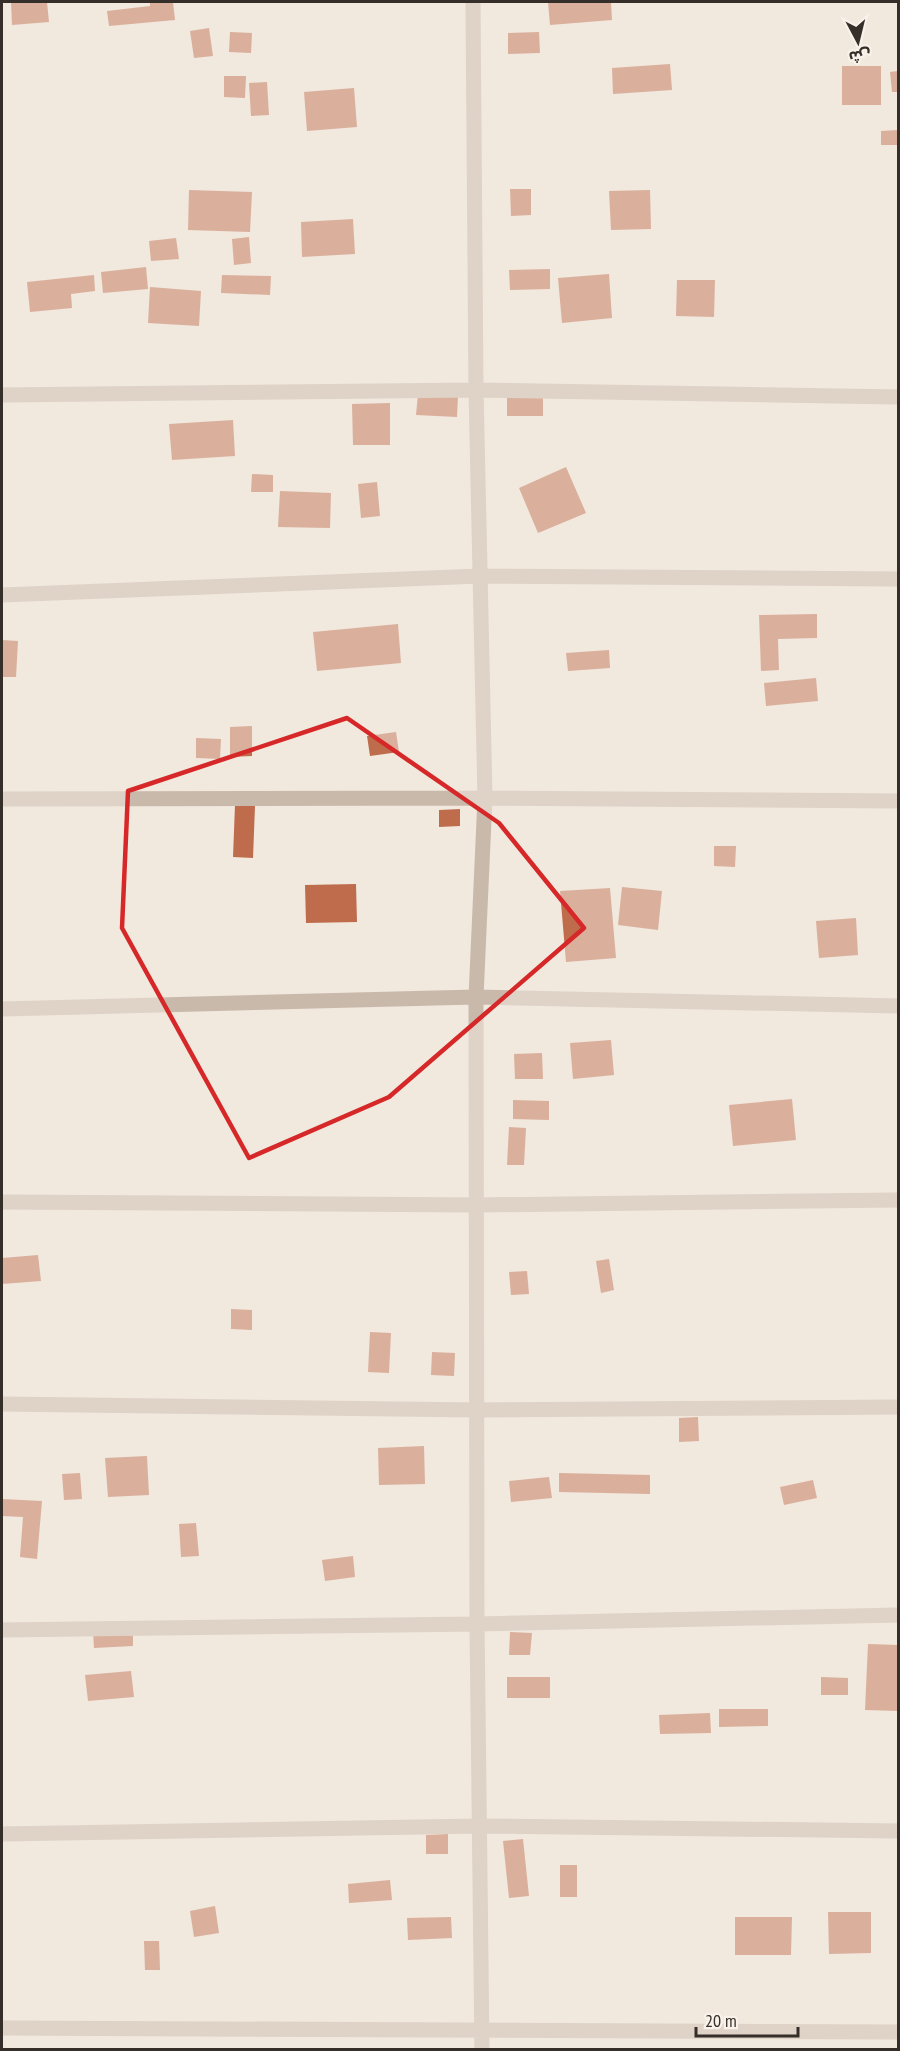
<svg xmlns="http://www.w3.org/2000/svg" width="900" height="2051" font-family="'PT Sans Narrow','Noto Sans Arabic',sans-serif">
<style>
.building{fill:#bf6c4d}
.lines{fill:none;stroke-linecap:round;stroke-linejoin:round}
.minor{stroke:#c9b9aa;stroke-width:15}
.marked{fill:none;stroke:#d62828;stroke-width:4.5;stroke-linejoin:round}
</style>
<rect width="100%" height="100%" fill="#f1e8de"/>
<path class="building" d="M11,2H47L49,22L12,25Z
M150,2H173L175,20L109,26L107,11L150,6Z
M548,2H611L612,20L550,25Z
M209,28L213,56L194,58L190,31Z
M230,32L252,33L251,53L229,52Z
M539,32L540,53L508,54V33Z
M670,64L672,90L613,94L612,68Z
M842,66H881V105H842Z
M898,71V92H892L890,72Z
M224,76H246L245,98L224,97Z
M267,82L269,115L251,116L249,83Z
M354,88L357,127L307,131L304,92Z
M898,130V145H881V131Z
M510,189H531V215L511,216Z
M189,190L252,192L250,232L188,230Z
M650,190L651,229L611,230L609,191Z
M353,219L355,254L302,257L301,222Z
M249,237L251,263L234,265L232,239Z
M176,238L179,259L151,261L149,241Z
M146,267L148,289L103,293L101,272Z
M550,269V289L510,290L509,270Z
M609,274L612,318L562,323L558,278Z
M94,275L95,291L71,294L72,308L30,312L27,282Z
M222,275L271,276L270,295L221,293Z
M677,280H715L714,317L676,316Z
M150,287L201,291L199,326L148,323Z
M418,394L458,396L457,417L416,415Z
M507,396L543,397V416H507Z
M390,403V445H353L352,404Z
M233,420L235,456L172,460L169,424Z
M566,467L586,513L538,533L519,488Z
M252,474L273,475V492H251Z
M377,482L380,516L361,518L358,484Z
M280,491L331,493L330,528L278,527Z
M817,614V638L778,639L779,670L761,671L759,615Z
M398,624L401,663L317,671L313,632Z
M2,640L18,641L16,677H2Z
M609,650L610,668L568,671L566,653Z
M816,678L818,701L766,706L764,683Z
M252,726V756L230,757V727Z
M396,732L399,752L370,756L367,736Z
M196,738L221,739L220,759L196,758Z
M235,805L255,806L253,858L233,857Z
M460,809V826L439,827V810Z
M714,846H736L735,867L714,866Z
M356,884L357,922L306,923L305,885Z
M622,887L662,891L658,930L618,925Z
M610,888L616,958L566,962L560,891Z
M856,918L858,955L819,958L816,921Z
M611,1040L614,1075L573,1079L570,1043Z
M542,1053L543,1079H515L514,1054Z
M792,1099L796,1140L733,1146L729,1105Z
M513,1100L549,1101V1120L513,1119Z
M509,1127L526,1128L524,1165H507Z
M38,1255L41,1281L2,1284V1258Z
M609,1259L614,1290L601,1293L596,1261Z
M527,1271L529,1294L511,1295L509,1272Z
M231,1309L252,1310V1330L231,1329Z
M370,1332L391,1333L389,1373L368,1372Z
M432,1352L455,1353L454,1376L431,1375Z
M698,1417L699,1441L679,1442V1418Z
M424,1446L425,1484L379,1485L378,1448Z
M147,1456L149,1495L108,1497L105,1458Z
M80,1473L82,1499L64,1500L62,1474Z
M559,1473L650,1475V1494L559,1492Z
M549,1477L552,1498L511,1502L509,1481Z
M813,1480L817,1498L784,1505L780,1487Z
M2,1499L42,1501L37,1559L20,1557L23,1517L2,1516Z
M196,1523L199,1556L181,1557L179,1524Z
M353,1556L355,1577L325,1581L322,1560Z
M133,1629V1646L94,1648L93,1631Z
M510,1632L532,1633L530,1655H509Z
M868,1644L898,1645V1711L865,1710Z
M131,1671L134,1697L88,1701L85,1675Z
M507,1677H550V1698H507Z
M821,1677L848,1678V1695H821Z
M719,1709H768V1726L719,1727Z
M710,1713L711,1733L660,1734L659,1715Z
M448,1834V1854H426V1835Z
M523,1839L529,1896L509,1898L503,1841Z
M560,1865H577V1897H560Z
M390,1880L392,1900L349,1903L348,1884Z
M215,1906L219,1933L194,1937L190,1911Z
M828,1912H871V1953L829,1954Z
M451,1917L452,1938L408,1940L407,1918Z
M735,1917H792L791,1955H735Z
M144,1941H159L160,1970H145Z"/>
<g class="lines">
<path class="minor" d="M473,2L476,390L485,798L476,997L477,1624L482,2050
M2,395L476,390L898,397
M2,595L480,576L898,579
M2,799L485,798L898,801
M2,1009L476,997L898,1006
M2,1202L477,1205L898,1200
M2,1404L477,1410L898,1407
M2,1630L477,1624L898,1615
M2,1834L480,1826L898,1831
M2,2028L898,2032"/>
</g>
<path d="M0 0H900V2051H0ZM347,718L499,823L584,928L389,1097L249,1158L122,928L128,791Z" fill="#f1e8de" fill-opacity=".55" fill-rule="evenodd"/>
<path class="marked" d="M347,718L499,823L584,928L389,1097L249,1158L122,928L128,791Z"/>
<rect width="900" height="2051" fill="none" stroke="#362e29" stroke-width="6"/>
<g transform="translate(858 42) rotate(173)" stroke="#f9f2ea" stroke-width="4.5" paint-order="stroke">
<path d="M0-4.5L10 22L0 15L-10 22Z" fill="#362e29"/>
<text y="-9" font-size="16" font-weight="bold" text-anchor="middle" fill="#362e29">ش</text>
</g>
<path d="M696 2027v9h102v-9" fill="none" stroke="#362e29" stroke-width="3"/>
<text x="705" y="2027" font-size="18" fill="#362e29" stroke="#f9f2ea" stroke-width="4.5" paint-order="stroke">20 m</text>
</svg>
